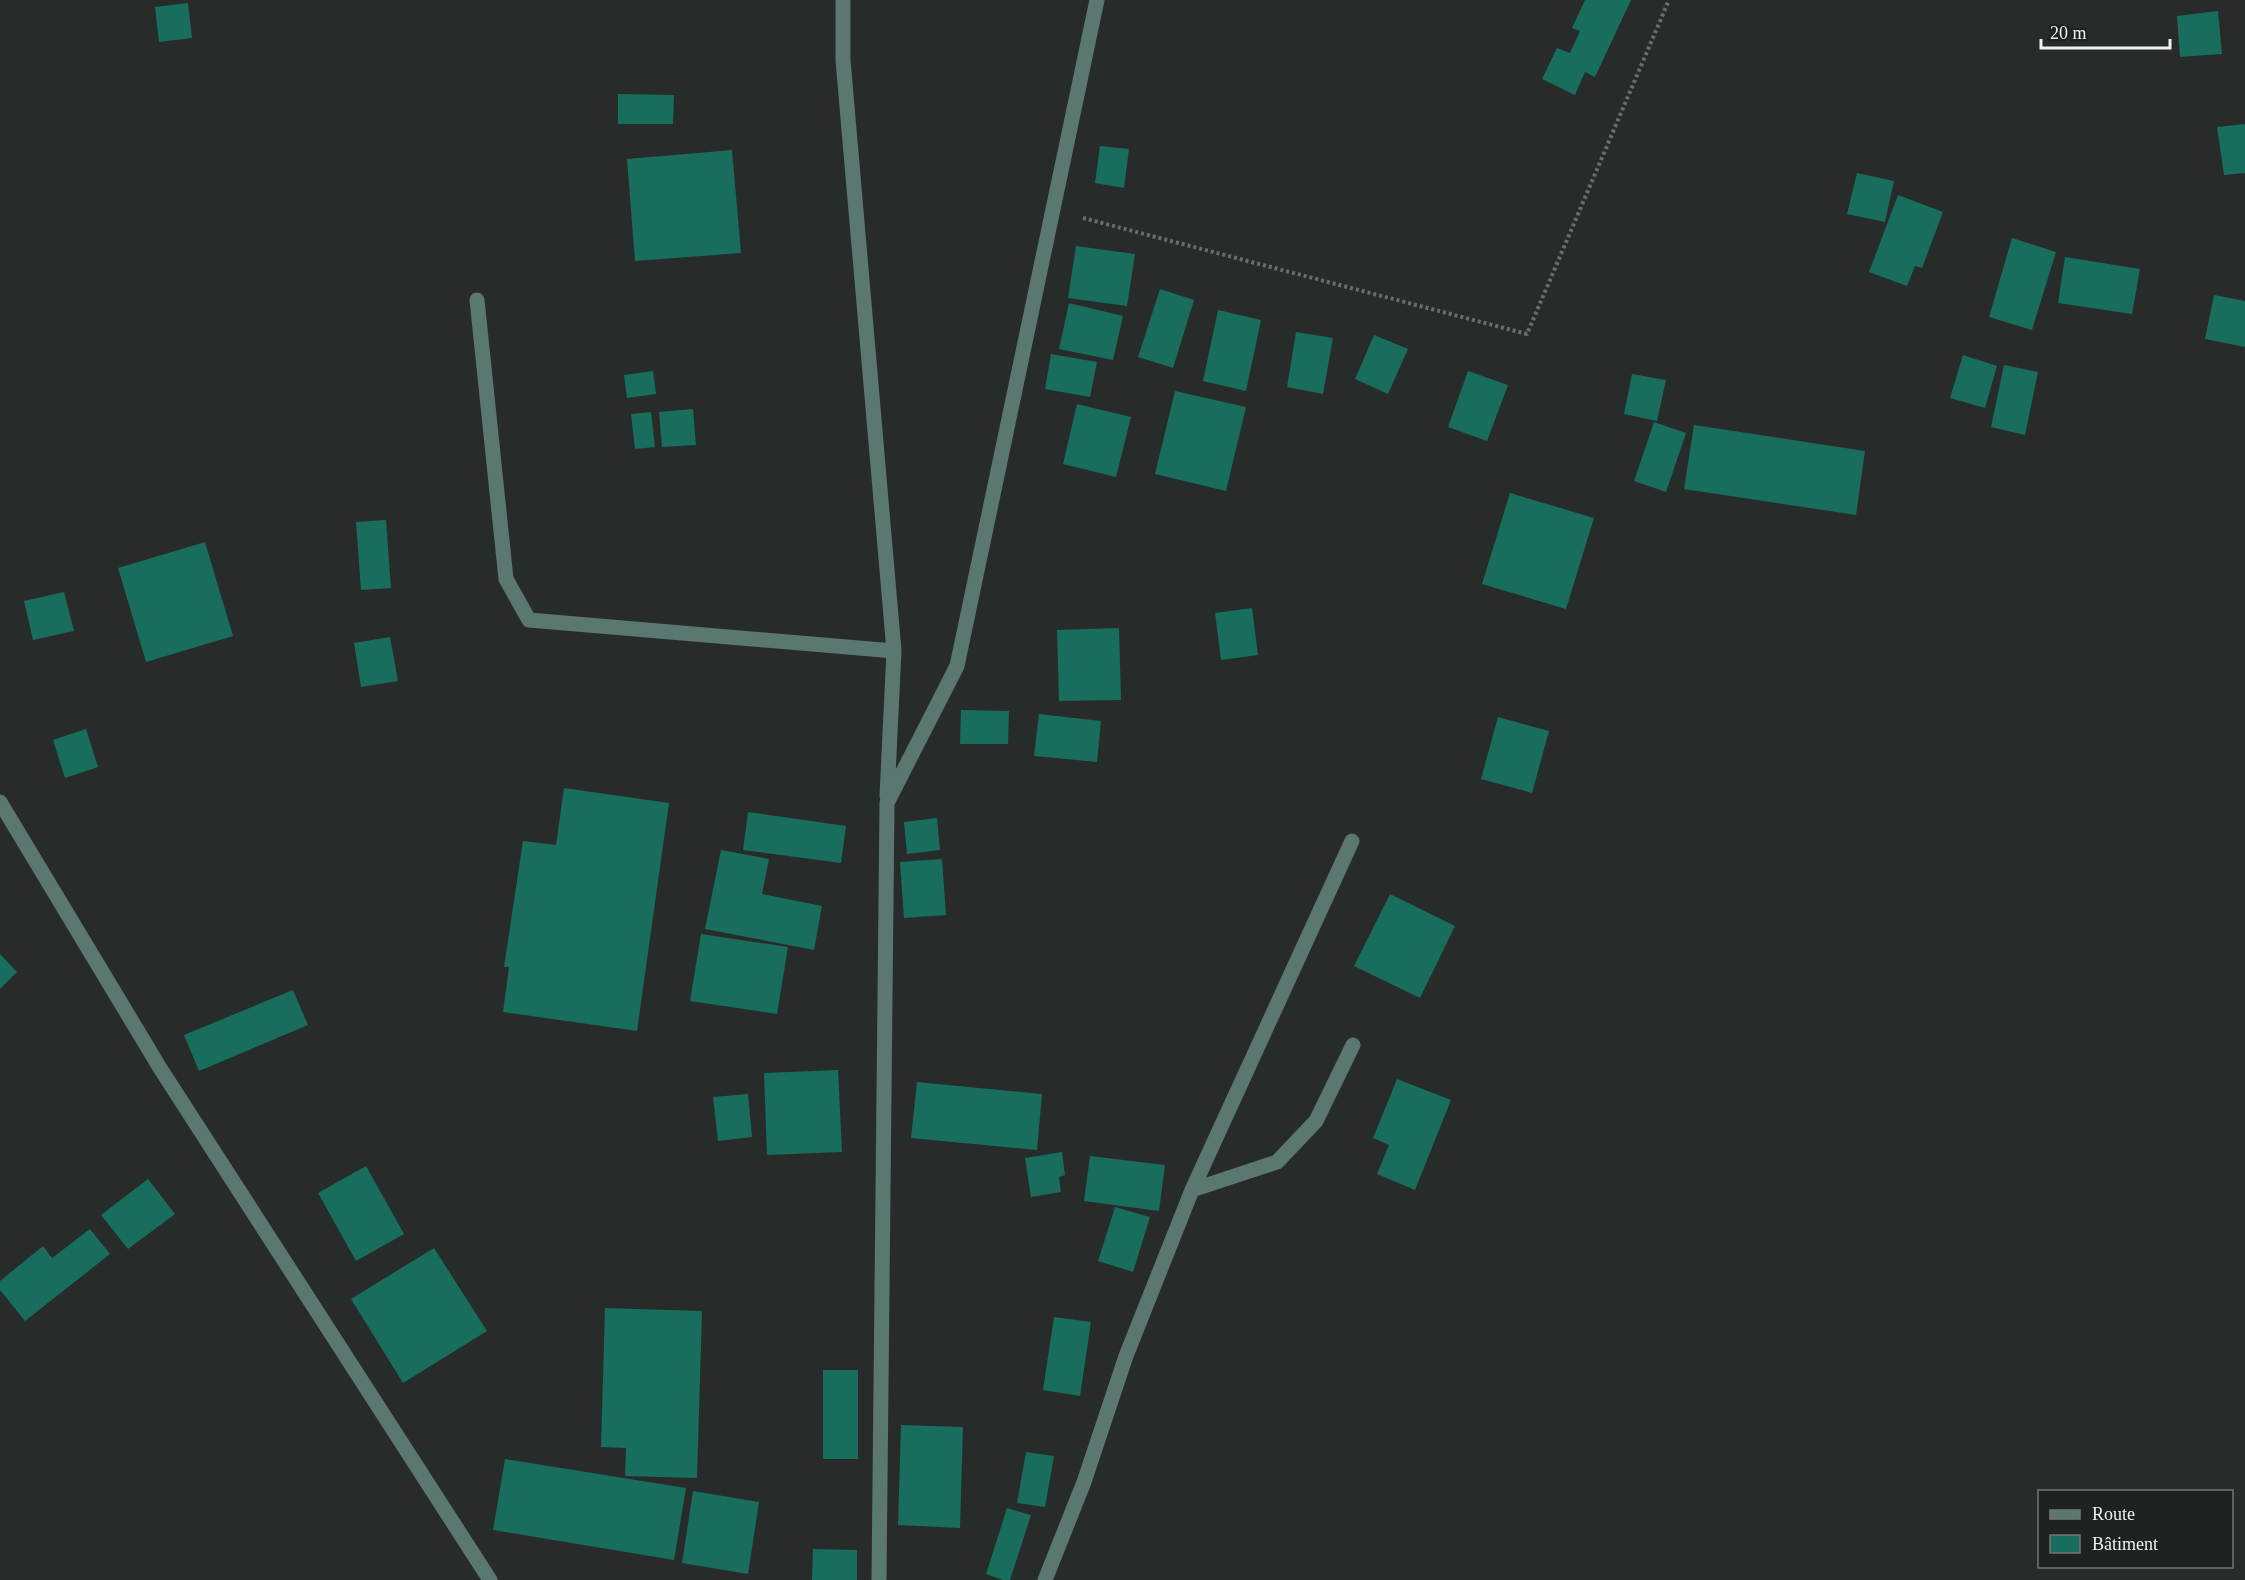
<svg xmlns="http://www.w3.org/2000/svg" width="2245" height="1580" font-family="'Times New Roman',serif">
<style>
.building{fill:#186d5c}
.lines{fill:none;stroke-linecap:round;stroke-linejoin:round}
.path{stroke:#696e6d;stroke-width:4;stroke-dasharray:3 3;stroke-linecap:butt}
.minor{stroke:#5a786f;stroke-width:15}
</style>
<rect width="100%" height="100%" fill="#272c2b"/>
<path class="building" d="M1585,0H1631L1595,77L1585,72L1575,95L1542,79L1557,48L1570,53L1580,31L1572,28Z
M188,3L192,38L159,42L155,7Z
M2218,11L2222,54L2180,57L2177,16Z
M618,94L674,95L673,124H618Z
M2245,124V173L2224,175L2217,127Z
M1100,146L1129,149L1124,188L1095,183Z
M732,150L741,253L635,261L627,159Z
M1857,173L1894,181L1885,222L1847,214Z
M1898,195L1943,212L1922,268L1915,266L1907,286L1869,272Z
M2012,238L2056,252L2032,330L1989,317Z
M1076,246L1135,254L1127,306L1068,298Z
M2065,257L2140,269L2132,314L2058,303Z
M1160,289L1194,300L1173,368L1138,357Z
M2214,295L2245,301V347L2205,339Z
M1069,303L1123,316L1113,360L1059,349Z
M1218,310L1261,320L1246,391L1203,381Z
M1296,332L1333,338L1323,394L1287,387Z
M1374,335L1408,349L1388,394L1355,379Z
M1051,354L1097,362L1090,397L1045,389Z
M1963,355L1997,366L1985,408L1950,398Z
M2004,365L2038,372L2025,435L1991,427Z
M653,371L656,394L627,398L624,375Z
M1468,371L1508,385L1487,441L1448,427Z
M1632,374L1666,380L1657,421L1624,414Z
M1175,391L1246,407L1226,491L1155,474Z
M1077,404L1131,417L1116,477L1063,464Z
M693,409L696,445L662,447L659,412Z
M651,412L655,447L635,449L631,414Z
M1654,422L1686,433L1666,492L1634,481Z
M1694,425L1865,451L1856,515L1684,489Z
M1510,493L1594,518L1566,609L1482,584Z
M386,520L391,588L361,590L356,522Z
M205,542L233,636L146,662L118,568Z
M64,592L74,631L33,640L24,601Z
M1252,608L1258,655L1221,660L1215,613Z
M1119,628L1121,700L1059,701L1057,630Z
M390,637L398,681L361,687L354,643Z
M961,710L1009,711L1008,744H960Z
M1039,714L1101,721L1097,762L1034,756Z
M1498,717L1549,731L1532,793L1481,779Z
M86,729L98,767L65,778L53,740Z
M564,788L669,803L637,1031L503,1012L509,967H504L523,841L556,845Z
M748,812L846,826L841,863L743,850Z
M937,818L940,850L907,854L904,822Z
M721,850L769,859L762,894L822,906L814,950L705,929Z
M942,859L946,915L904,918L900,862Z
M1390,894L1455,926L1420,998L1354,966Z
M701,934L788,947L777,1014L690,1001Z
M0,954L17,972L0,989Z
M293,990L308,1025L199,1071L184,1035Z
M838,1070L842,1152L767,1155L764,1073Z
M1397,1079L1451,1100L1415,1190L1377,1174L1389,1145L1373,1138Z
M917,1082L1042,1094L1037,1150L911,1138Z
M748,1094L752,1137L718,1141L713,1097Z
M1062,1152L1065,1175L1059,1177L1061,1192L1031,1197L1025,1158Z
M1090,1156L1165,1165L1159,1211L1084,1201Z
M366,1166L404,1234L356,1261L318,1193Z
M148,1179L175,1214L128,1249L101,1215Z
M1115,1207L1150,1217L1133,1272L1098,1261Z
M90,1229L110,1254L25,1321L0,1290V1281L43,1246L52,1258Z
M434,1248L487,1331L403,1383L351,1299Z
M605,1308L702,1311L697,1478L625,1476L626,1448L601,1447Z
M1054,1317L1091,1322L1080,1396L1043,1390Z
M823,1370H858V1459H823Z
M901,1425L963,1427L960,1528L898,1525Z
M1026,1452L1054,1456L1045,1507L1017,1503Z
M505,1459L686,1488L674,1560L493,1530Z
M693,1491L759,1502L748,1574L682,1563Z
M1007,1508L1031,1515L1010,1580H1003L986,1574Z
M813,1549L857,1550V1580H812Z"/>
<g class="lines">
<path class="path" d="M1083,218L1527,334L1669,0"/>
<path class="minor" d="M843,0V60L894,651L887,796
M477,300L506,579L529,620L894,651
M0,802L160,1068L490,1580
M1192,1190L1277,1162L1316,1121L1353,1045
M879,1580L887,803L957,666L1097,0
M1045,1580L1084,1482L1126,1356L1192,1190L1352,841"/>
</g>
<rect x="2038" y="1490" width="195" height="78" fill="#1e2221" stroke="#717574" stroke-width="1.5"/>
<rect x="2050" y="1510" width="30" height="9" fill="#5a786f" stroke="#717574" stroke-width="1.5"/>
<text x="2092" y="1520" font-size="18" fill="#eef2f1">Route</text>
<rect x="2050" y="1535" width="30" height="18" fill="#186d5c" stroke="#717574" stroke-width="1.5"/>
<text x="2092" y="1550" font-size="18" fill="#eef2f1">Bâtiment</text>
<path d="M2041 39v9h129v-9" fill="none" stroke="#eef2f1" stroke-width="3"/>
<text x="2050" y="39" font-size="18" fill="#eef2f1" stroke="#1e2221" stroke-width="4.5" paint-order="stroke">20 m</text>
</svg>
